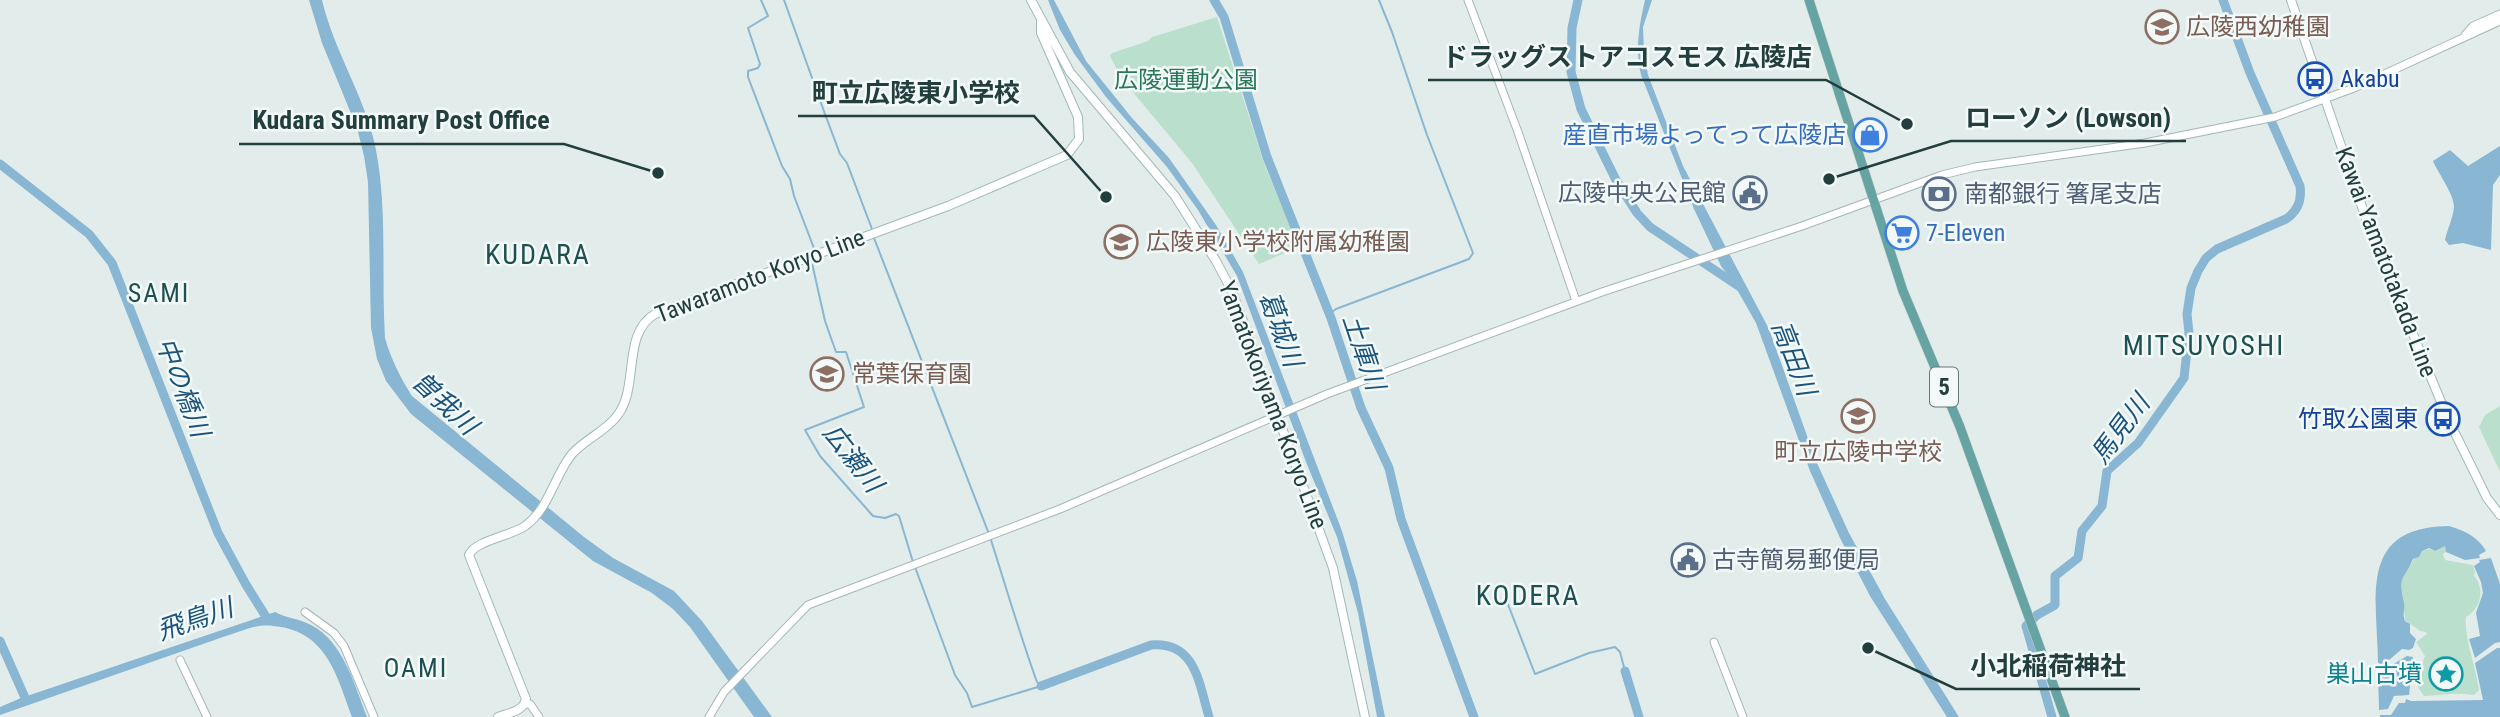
<svg xmlns="http://www.w3.org/2000/svg" width="2500" height="717" font-family="'Roboto Condensed','Noto Sans JP',sans-serif">
<style>
.green{fill:#bbdfcd}
.water{fill:#89b6d3}
.lines{fill:none;stroke-linecap:round;stroke-linejoin:round}
.stream{stroke:#89b6d3;stroke-width:2}
.river{stroke:#89b6d3;stroke-width:9}
.tertiary-casing{stroke:#a5b5b4;stroke-width:9}
.secondary-casing{stroke:#a0b9b6;stroke-width:10}
.primary-casing{stroke:#c1c9c9;stroke-width:10}
.tertiary{stroke:#fff;stroke-width:7}
.secondary{stroke:#fff;stroke-width:8}
.primary{stroke:#66a4a3;stroke-width:9}
.labels{text-anchor:middle;stroke-width:5;stroke-linejoin:round;paint-order:stroke}
.shield{fill:#f3f9f8;stroke:#617776;stroke-width:2}
.shield-label{font-size:23px;font-weight:bold;fill:#223f3e}
.education-label{font-size:24px;fill:#785e54;stroke:#f3f9f8;text-anchor:start}
.transit-label{font-size:24px;fill:#164399;stroke:#f3f9f8;text-anchor:start}
.park-label{font-size:24px;fill:#2b775a;stroke:#f3f9f8}
.shop-label{font-size:24px;fill:#366cbe;stroke:#f3f9f8;text-anchor:end}
.service-label{font-size:24px;fill:#4e5e75;stroke:#f3f9f8;text-anchor:start}
.street-label{font-size:24px;fill:#223f3e;stroke:#f3f9f8}
.culture-label{font-size:24px;fill:#0d838f;stroke:#f3f9f8;text-anchor:end}
.neighbourhood-label{font-size:26px;letter-spacing:2px;fill:#1d5151;stroke:#f3f9f8}
.water-label{font-size:26px;font-style:italic;fill:#1a547d;stroke:#f3f9f8}
.quarter-label{font-size:28px;letter-spacing:2px;fill:#1d5151;stroke:#f3f9f8}
.leader{fill:none;stroke:#223f3e;stroke-width:2.5}
.callout-dot{fill:#223f3e;stroke:#f3f9f8;stroke-width:2.5}
.callout-label{font-size:26px;text-anchor:middle;font-weight:bold;fill:#223f3e;stroke:#f3f9f8;stroke-width:5;stroke-linejoin:round;paint-order:stroke}
</style>
<rect width="100%" height="100%" fill="#e2edeb"/>
<!-- green -->
<path class="green" d="M1217,17L1265,166L1299,247L1259,264L1192,163L1122,79L1110,56L1112,53L1148,41L1152,37Z
M2500,406V472L2479,427L2485,415Z
M2445,546L2446,552L2443,554L2445,560L2473,565L2475,572L2474,576C2486,589 2480,609 2466,617C2464,638 2476,667 2479,690L2474,695C2456,692 2442,695 2424,696L2418,687C2423,678 2420,666 2425,656L2416,642L2427,634L2426,632L2420,631L2405,620L2401,581L2414,559L2419,557L2422,551L2429,549L2435,551Z"/>
<!-- water -->
<path class="water" d="M309,0H322C334,51 364,95 375,145C388,207 381,275 385,338C391,359 400,377 412,396L584,537L613,558L674,591L702,621L772,717H754L690,627L673,609L652,593L593,561L411,414L386,381L377,359L371,328L368,182L364,156L357,128L322,43Z
M1048,0H1054L1086,61L1132,118L1169,158L1216,225L1243,272L1342,531L1357,581L1385,717H1377L1358,613L1337,537L1306,462L1237,276L1198,210L1167,167L1106,97L1075,55L1060,30Z
M1645,0H1652L1643,27L1644,52L1648,75L1683,166L1769,329L1816,461L1849,533L1885,599L1959,717H1947L1870,596L1840,538L1810,471L1756,323L1731,279L1721,266L1694,209L1641,75C1635,49 1639,26 1645,0Z
M2500,146V175L2493,185L2491,250L2463,243L2449,245L2445,240C2447,230 2453,218 2454,207C2454,194 2438,173 2433,161L2450,150L2468,166Z
M2449,526C2464,530 2478,537 2486,551L2479,555L2480,558L2465,560L2446,552L2445,546L2435,551L2429,548L2422,551L2419,557L2413,559C2403,582 2398,575 2404,603C2405,610 2402,614 2405,621L2410,624V633L2416,639L2413,648L2409,650L2402,649L2381,667L2378,662C2377,596 2358,527 2449,526Z
M2491,558L2500,584V642L2495,643L2475,658L2469,639L2480,636L2476,613L2483,593L2481,582L2474,566L2480,562L2479,560Z
M275,612C286,618 300,619 311,625C343,641 355,686 367,717H352C338,679 328,635 281,627C274,626 267,625 259,626C247,628 234,634 223,637L0,715V707L21,698Z
M2497,648H2500V717H2380V715H2391L2399,703H2405L2406,699L2411,701L2483,700L2475,663Z
M2407,656L2413,657L2409,695L2394,696L2388,709L2379,710L2378,673Z"/>
<g class="lines">
<!-- stream -->
<path class="stream" d="M761,0L768,16L748,28L760,64L758,68L748,71V77L782,166L790,179L794,196L815,251
M784,0L825,114L840,154L847,163L872,229
M874,238L989,534
M812,263L825,321L836,352H846L864,407L805,430L820,456L873,516L885,518L896,514L899,516L913,562
M1331,318L1332,312L1336,309L1469,259L1473,253L1427,135L1392,32L1379,0
M915,567L955,675L967,693L972,707L1041,686L1037,682C1020,635 1006,587 991,540
M1504,594L1535,674L1589,653L1615,647L1620,652L1625,671"/>
<!-- river -->
<path class="river" d="M1214,0L1224,17L1267,157L1331,318L1361,408L1389,468L1401,519L1474,717
M1578,0L1572,28L1571,72L1581,109L1616,180L1637,213L1650,227L1740,287
M0,164L89,234L112,263L218,533L245,583L268,620
M0,641L26,700
M1625,671L1639,717
M1041,686L1151,645C1196,641 1199,684 1209,717
M2052,717L2026,626L2037,615L2055,605V576L2078,558L2082,531L2102,506L2107,471L2138,443L2184,378L2189,333L2187,314L2191,288L2198,271L2206,258L2217,249L2286,219C2298,211 2302,200 2300,186L2250,73L2223,0"/>
<defs>
<path id="tertiary" d="M1468,0L1518,132L1576,301
M2465,35L2473,26L2500,14
M305,612L334,633L344,646L374,717
M1714,642L1743,717
M180,660L207,717
M525,704H530L539,717
M709,717L724,692L808,605L1060,509L1327,394L1602,292L1802,226L1942,175L1975,167L2145,143L2275,117L2354,88L2500,21"/>
<path id="secondary" d="M1031,0L1070,72L1175,196L1216,261L1232,291L1333,568L1365,717
M2291,0L2371,233L2449,421L2487,498L2500,515
M498,717C509,713 524,711 526,699L469,555C474,541 511,536 525,526C549,509 554,476 572,454C585,439 605,432 617,416C640,387 621,334 655,314L948,206L1067,155L1079,139L1078,117L1041,33V21"/>
<path id="primary" d="M1809,0L1903,291L1960,427L2065,717"/>
</defs>
<!-- tertiary casing -->
<use href="#tertiary" class="tertiary-casing"/>
<!-- secondary casing -->
<use href="#secondary" class="secondary-casing"/>
<!-- primary casing -->
<use href="#primary" class="primary-casing"/>
<!-- tertiary -->
<use href="#tertiary" class="tertiary"/>
<!-- secondary -->
<use href="#secondary" class="secondary"/>
<!-- primary -->
<use href="#primary" class="primary"/>
</g>
<!-- icons -->
<defs>
<symbol id="school-ring" viewBox="-11 -11 22 22"><circle r="9.5" fill="#f3f9f8" stroke="#8d6e63" stroke-width="1.5"/><path d="M0-5L7-2L0 1L-7-2ZM-4 1L0 2.5L4 1V4Q0 6-4 4Z" fill="#8d6e63"/></symbol>
<symbol id="bus-ring" viewBox="-11 -11 22 22"><circle r="9.5" fill="#f3f9f8" stroke="#1a4fb4" stroke-width="1.5"/><path d="M-5-6H5V4H4V6H2V4H-2V6H-4V4H-5ZM-3.5-4V0h7V-4ZM-3.5 1.2v1.5H-2V1.2ZM2 1.2v1.5H3.5V1.2Z" fill="#1a4fb4"/></symbol>
<symbol id="shop-ring" viewBox="-11 -11 22 22"><circle r="9.5" fill="#f3f9f8" stroke="#3f7fe0" stroke-width="1.5"/><path d="M-5-2.5h2.3a2.7 3.5 0 0 1 5.4 0H5L5.5 6h-11ZM-1.5-2.5h3a1.5 2.3 0 0 0-3 0Z" fill="#3f7fe0"/></symbol>
<symbol id="civic-ring" viewBox="-11 -11 22 22"><circle r="9.5" fill="#f3f9f8" stroke="#5c6f8a" stroke-width="1.5"/><path d="M-.6-6.5H3V-4.5H.6V-3L4-1V1h2V6H-6V1h2V-1L-.6-3ZM-1.2 2.5V6h2.4V2.5Z" fill="#5c6f8a"/></symbol>
<symbol id="bank-ring" viewBox="-11 -11 22 22"><circle r="9.5" fill="#f3f9f8" stroke="#5c6f8a" stroke-width="1.5"/><path d="M-6-4H6V4H-6ZM0-2.3a2.3 2.3 0 1 0 0 4.6a2.3 2.3 0 1 0 0-4.6Z" fill="#5c6f8a"/></symbol>
<symbol id="supermarket-ring" viewBox="-11 -11 22 22"><circle r="9.5" fill="#f3f9f8" stroke="#3f7fe0" stroke-width="1.5"/><path d="M-6-5.5h2.5l.6 2H6L4.5 2H-2.5L-4.4-4H-6ZM-1.5 3.2a1.3 1.3 0 1 0 .1 0ZM3 3.2a1.3 1.3 0 1 0 .1 0Z" fill="#3f7fe0"/></symbol>
<symbol id="sight-ring" viewBox="-11 -11 22 22"><circle r="9.5" fill="#f3f9f8" stroke="#0f9aa8" stroke-width="1.5"/><path d="M0-6L1.8-2.2L6-1.7L2.9 1.2L3.7 5.4L0 3.3L-3.7 5.4L-2.9 1.2L-6-1.7L-1.8-2.2Z" fill="#0f9aa8"/></symbol>
</defs>
<g fill-rule="evenodd">
<use href="#school-ring" x="2143" y="8" width="38" height="38"/>
<use href="#bus-ring" x="2296" y="60" width="38" height="38"/>
<use href="#shop-ring" x="1851" y="116" width="38" height="38"/>
<use href="#civic-ring" x="1731" y="174" width="38" height="38"/>
<use href="#bank-ring" x="1920" y="175" width="38" height="38"/>
<use href="#supermarket-ring" x="1883" y="214" width="38" height="38"/>
<use href="#school-ring" x="1102" y="223" width="38" height="38"/>
<use href="#school-ring" x="808" y="355" width="38" height="38"/>
<use href="#school-ring" x="1839" y="397" width="38" height="38"/>
<use href="#bus-ring" x="2424" y="400" width="38" height="38"/>
<use href="#civic-ring" x="1669" y="541" width="38" height="38"/>
<use href="#sight-ring" x="2427" y="655" width="38" height="38"/>
</g>
<g class="labels">
<!-- shield labels -->
<rect class="shield" x="1930" y="367.5" width="28" height="39" rx="5"/>
<g class="shield-label">
<text x="1944" y="395">5</text>
</g>
<!-- education labels -->
<g class="education-label">
<text x="2186" y="35">広陵西幼稚園</text>
<text x="1146" y="250">広陵東小学校附属幼稚園</text>
<text x="852" y="382">常葉保育園</text>
<text x="1858" y="460" text-anchor="middle">町立広陵中学校</text>
</g>
<!-- transit labels -->
<g class="transit-label">
<text x="2340" y="87">Akabu</text>
<text x="2418" y="427" text-anchor="end">竹取公園東</text>
</g>
<!-- park labels -->
<g class="park-label">
<text x="1186" y="88">広陵運動公園</text>
</g>
<!-- shop labels -->
<g class="shop-label">
<text x="1846" y="143">産直市場よってって広陵店</text>
<text x="1926" y="241" text-anchor="start">7-Eleven</text>
</g>
<!-- service labels -->
<g class="service-label">
<text x="1726" y="201" text-anchor="end">広陵中央公民館</text>
<text x="1964" y="202">南都銀行 箸尾支店</text>
<text x="1712" y="568">古寺簡易郵便局</text>
</g>
<!-- street labels -->
<g class="street-label">
<text transform="translate(2386 262) rotate(69)" y="8">Kawai Yamatotakada Line</text>
<text transform="translate(760 276) rotate(-21)" y="8">Tawaramoto Koryo Line</text>
<text transform="translate(1273 405) rotate(69)" y="8">Yamatokoriyama Koryo Line</text>
</g>
<!-- culture labels -->
<g class="culture-label">
<text x="2422" y="682">巣山古墳</text>
</g>
<!-- neighbourhood labels -->
<g class="neighbourhood-label">
<text x="159" y="302">SAMI</text>
<text x="416" y="677">OAMI</text>
</g>
<!-- water labels -->
<g class="water-label">
<text transform="translate(1281 329) rotate(70)" y="9">葛城川</text>
<text transform="translate(1364 352) rotate(71)" y="9">土庫川</text>
<text transform="translate(1794 358) rotate(69)" y="9">高田川</text>
<text transform="translate(183 387) rotate(69)" y="9">中の橋川</text>
<text transform="translate(445 403) rotate(43)" y="9">曽我川</text>
<text transform="translate(2120 429) rotate(-53)" y="9">馬見川</text>
<text transform="translate(853 458) rotate(52)" y="9">広瀬川</text>
<text transform="translate(195 619) rotate(-19)" y="9">飛鳥川</text>
</g>
<!-- quarter labels -->
<g class="quarter-label">
<text x="538" y="264">KUDARA</text>
<text x="2204" y="355">MITSUYOSHI</text>
<text x="1528" y="605">KODERA</text>
</g>
</g>
<!-- callouts -->
<path class="leader" d="M1907 124L1826 80H1428M1106 197L1034 116H798M1829 179L1951 141H2186M658 173L564 144H239M1868 648L1956 689H2140"/>
<g class="callout-dot">
<circle cx="1907" cy="124" r="7"/>
<circle cx="1106" cy="197" r="7"/>
<circle cx="1829" cy="179" r="7"/>
<circle cx="658" cy="173" r="7"/>
<circle cx="1868" cy="648" r="7"/>
</g>
<g class="callout-label">
<text x="1627" y="66">ドラッグストアコスモス 広陵店</text>
<text x="916" y="102">町立広陵東小学校</text>
<text x="2068" y="127">ローソン (Lowson)</text>
<text x="401" y="129">Kudara Summary Post Office</text>
<text x="2048" y="675">小北稲荷神社</text>
</g>
</svg>
